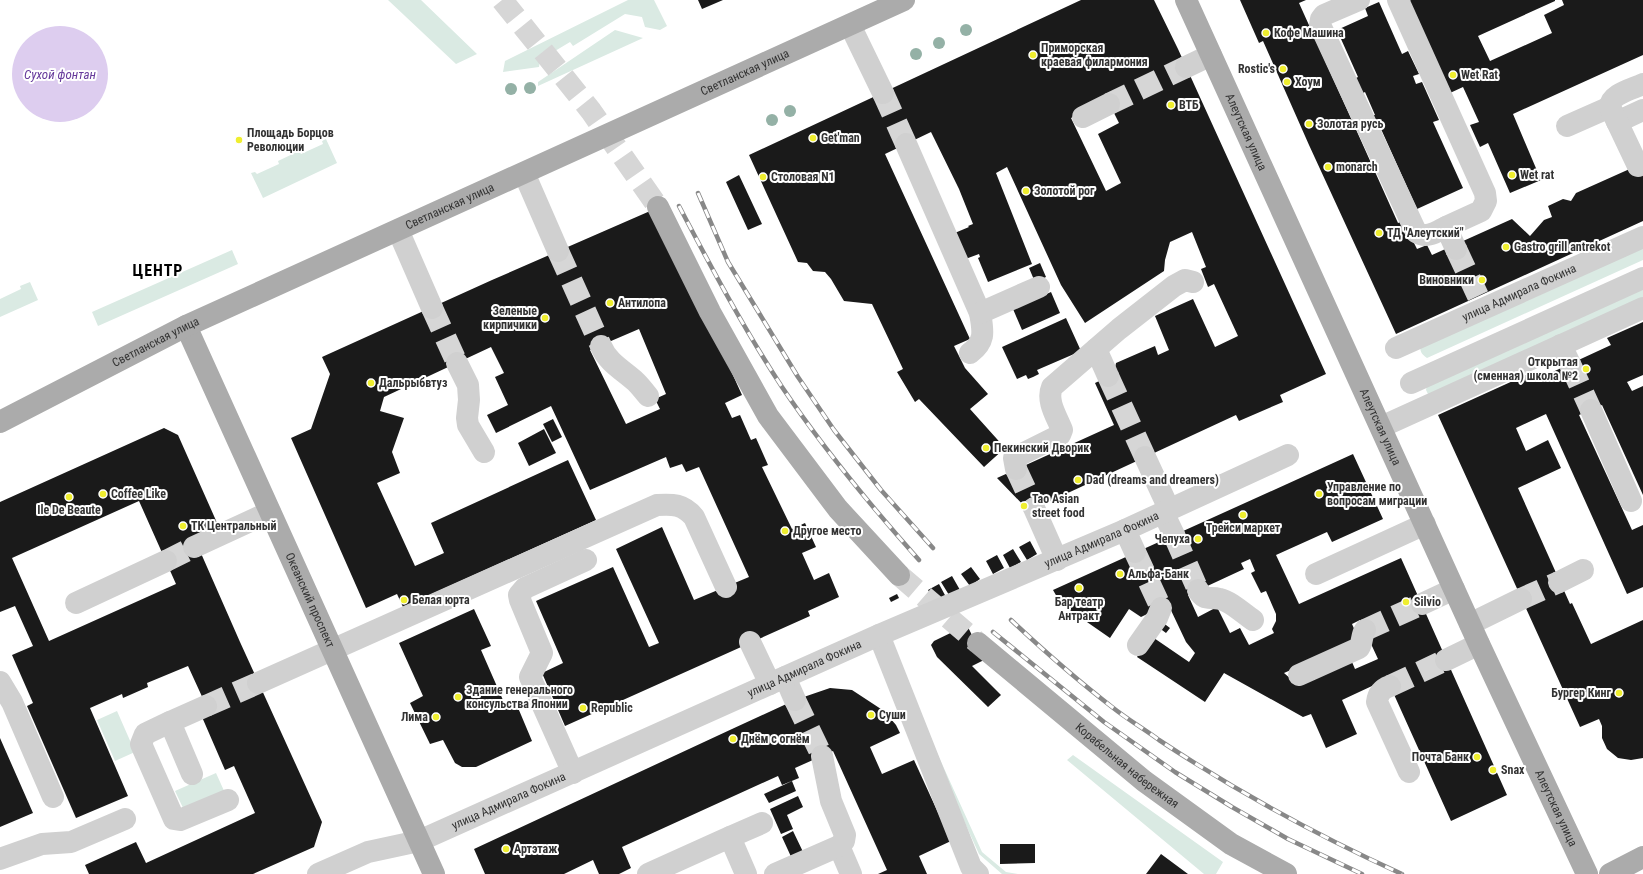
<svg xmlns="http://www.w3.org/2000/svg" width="1643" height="874" font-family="'Roboto Condensed',sans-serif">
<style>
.green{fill:#daeae3}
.water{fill:#ddcdef}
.building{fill:#1a1a1a;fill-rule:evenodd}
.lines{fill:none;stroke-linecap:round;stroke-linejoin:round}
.minor-tunnel{stroke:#d6d6d6;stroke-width:22;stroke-dasharray:22 11;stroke-linecap:butt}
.major-tunnel{stroke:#d6d6d6;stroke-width:22;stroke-dasharray:22 11;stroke-linecap:butt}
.minor{stroke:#d0d0d0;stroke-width:22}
.major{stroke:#ababab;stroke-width:22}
.rail-casing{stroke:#888;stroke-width:4.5}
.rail{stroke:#fff;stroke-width:3;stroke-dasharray:9;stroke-linecap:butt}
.tree{fill:#94b1a6}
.poi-dot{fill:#efee2f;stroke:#fff;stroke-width:1.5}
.labels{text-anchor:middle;stroke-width:4;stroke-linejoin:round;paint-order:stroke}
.poi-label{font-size:12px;font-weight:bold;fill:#333;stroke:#fff;text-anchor:start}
.street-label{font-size:12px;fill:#333;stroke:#fff}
.water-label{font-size:13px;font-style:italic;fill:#663a9b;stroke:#fff}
.district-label{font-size:16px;font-weight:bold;letter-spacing:1px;fill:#000;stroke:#fff}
</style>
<rect width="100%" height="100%" fill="#fff"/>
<!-- green -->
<path class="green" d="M388,0H421L477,54L456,64Z
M628,0H654L667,26L660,30L645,27L642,17L625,14L573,46L570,42L540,60L539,67L503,72L505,61Z
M615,30L643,38L538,86V82Z
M326,139L337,163L263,198L251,173L255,172L257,174L279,164L278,161L299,151L301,154L323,144L322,141Z
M1643,244V260L1427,358C1421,354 1420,351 1420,344Z
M232,250L238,264L98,326L92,312Z
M30,282L38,300L0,317V299L21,289L20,286Z
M1643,287V304L1429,396L1426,390L1427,385Z
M908,689L982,852L1006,872L1018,874H1002L979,854L905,691Z
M117,711L135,752L115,761L97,720Z
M1073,755L1223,862L1216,874H1204L1067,760Z
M216,773L225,793L184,810L175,791Z"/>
<!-- water -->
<path class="water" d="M12 74a48 48 0 1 1 96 0a48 48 0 1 1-96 0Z"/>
<!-- building -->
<path class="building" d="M698,0H723L702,9Z
M1081,0H1154L1178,49L1326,374L1280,395L1283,402L1239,421L1236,415L1029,511L997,478L1114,425L1095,383L1114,374L1116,363L1155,346L1158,355L1169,350L1155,316L1193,299L1215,347L1238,336L1214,284L1208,287L1201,269L1206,267L1192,232L1170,242L1165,260L1164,271L1085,323L1061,285L1007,167L996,173L1032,264L988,282L978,258L980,257L979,254L960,261L950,235L969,227L968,226L973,224L959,189L931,132L885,154L970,339L954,346L965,368L988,394L970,409L1005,448L984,467L919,399L915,402L897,372L903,369L872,304L844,301L831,279L825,272L813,271L807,263L798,262L749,155ZM1108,101L1119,123L1098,134L1121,183L1106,191L1071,118Z
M1240,0H1306L1299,3L1354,125L1398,223L1403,221L1417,249L1427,245L1432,255L1512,219L1530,236L1544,220L1552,217L1548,206L1563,199L1571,201L1576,193L1643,163V221L1396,334L1309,145L1263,41L1259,43Z
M1411,0H1555V1L1478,36L1490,61L1552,33L1544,15L1564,5L1562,0H1643V55L1513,114L1541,180L1510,193L1488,143L1480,147L1470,125L1479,122L1463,87L1450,93L1409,1Z
M1379,2L1402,54L1408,51L1419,74L1413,76L1416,84L1422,82L1439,120L1433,122L1463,188L1417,209L1381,129L1377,131L1371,116L1375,115L1365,92L1361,94L1354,79L1358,77L1337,30L1368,16L1365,8Z
M739,175L762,224L748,230L726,182Z
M657,208L742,395L725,403L732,418L740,415L751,440L756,438L768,465L762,467L792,529L805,523L816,547L802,553L814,580L829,573L839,597L808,611L810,616L565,726L542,673L563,663L536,601L613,567L649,647L659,643L616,549L662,527L694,600L749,577L699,467L686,472L682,464L670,468L666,457L590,490L551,406L496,433L487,415L508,405L495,377L504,373L491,347L384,397L380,411L404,418L392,452L400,473L377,483L415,566L444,553L431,523L568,460L596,520L403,607L397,594L366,608L291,438L311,429L330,374L322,357L492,280ZM639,329L666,394L655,399L660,409L626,424L590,350Z
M1040,263L1046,277L1035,282L1029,268Z
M1051,292L1060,313L1022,330L1013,309Z
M1066,318L1081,351L1037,370L1039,374L1033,377L1028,379L1026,375L1017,379L1002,347Z
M1643,322V375L1627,382L1632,391L1643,386V495L1602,405L1579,415L1632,530L1643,525V587L1627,594L1546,414L1516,428L1526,451L1548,440L1561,468L1518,488L1570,604L1572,603L1591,644L1643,620V758L1631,760L1618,758L1607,749L1602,738V726L1599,719L1580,727L1438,415L1528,374L1531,382L1611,345L1607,338Z
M553,419L562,437L552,442L543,424Z
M164,428L178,435L218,525L200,551L240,642L322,822L314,847L253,874H89L85,865L136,842L146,863L255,813L234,766L225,770L202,717L210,714L188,666L147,683L148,687L123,698L122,694L90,708L128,796L76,818L27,706L33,703L12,655L33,646L15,606L0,612V502ZM139,501L176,584L49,641L12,558Z
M544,429L556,453L529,466L518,443Z
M1353,454L1383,519L1332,542L1327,532L1276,555L1299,604L1401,558L1507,795L1451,821L1387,679L1342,700L1357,734L1326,748L1311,714L1303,717L1224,673L1205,702L1137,657L1151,636L1189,662L1195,653L1186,642L1168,604L1141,617L1129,609L1110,638L1061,604L1053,590ZM1250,559L1255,571L1251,573L1261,593L1266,591L1276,614V621L1272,629L1274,633L1249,645L1240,628L1230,633L1217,607L1198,617L1188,595L1244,569L1241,563ZM1360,620L1378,659L1355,669L1352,662L1299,686L1284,673L1359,640L1352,624Z
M1030,541L1037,554L1027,560L1019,547Z
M1013,549L1021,562L1010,568L1003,555Z
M997,555L1004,568L993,574L986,561Z
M971,567L980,579L970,586L961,574Z
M952,576L960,590L949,595L941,582Z
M939,584L946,597L936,603L928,590Z
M897,594L899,598L891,602L889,598Z
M474,609L491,646L481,650L506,707L516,703L532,741L476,767H462L455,763L443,740L430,744L410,703L423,696L399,643Z
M1162,622L1170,628L1166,633L1158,627Z
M967,625L984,660L972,666L1001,695L988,707L937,657L931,645L934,641Z
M830,688L852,690L884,711L896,725L900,733L870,747L882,774L914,760L951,841L919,856L927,874H878L887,870L833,751L795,768L799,778L782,785L778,776L622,847L631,868L619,874H599L593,860L564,874H485L474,849L732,729L795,700Z
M0,738L33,813L0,827Z
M792,781L796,791L769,803L764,794Z
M798,796L803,807L787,815L793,829L781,834L770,809Z
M793,831L805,856L793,861L782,837Z
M1000,844H1035V863L1000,864Z
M1161,854L1188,874H1146Z"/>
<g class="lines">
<!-- minor-tunnel -->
<path class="minor-tunnel" d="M883,93L906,144
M1109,104L1186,67
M1456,249L1478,296
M558,251L601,346
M432,308L457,363
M1570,364L1591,410
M1108,376L1145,457
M1016,469L1034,508
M1174,535L1198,590
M1135,552L1161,608
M166,561L194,547
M1521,599L1559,582
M1365,630L1422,604
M1390,686L1446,660
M795,700L822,756
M206,706L258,683"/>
<!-- major-tunnel -->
<path class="major-tunnel" d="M502,0L591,111L658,207
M899,575L978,643"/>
<!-- minor -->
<g class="minor">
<path d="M1359,0L1324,15L1321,19L1320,25L1416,232C1427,239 1436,232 1446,227"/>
<path d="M1398,0L1485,193L1486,201L1481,211L1446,227L1456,249"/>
<path d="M850,25L883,93"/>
<path d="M1186,67L1211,55"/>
<path d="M1083,117L1109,104"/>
<path d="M1617,122L1643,110"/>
<path d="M1567,126L1610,107"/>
<path d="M906,144L980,313C983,331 986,341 970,353"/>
<path d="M1638,166L1610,107C1610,94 1633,89 1643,84"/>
<path d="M524,173L558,251"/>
<path d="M398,230L432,308"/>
<path d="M980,313L1039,287"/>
<path d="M1561,345L1570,364"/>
<path d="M601,346C608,363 623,370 636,382C640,386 644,391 648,396"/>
<path id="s1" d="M1396,348L1643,237"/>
<path d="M1096,349L1108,376"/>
<path d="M457,363L468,385L469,400L467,418L468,425L484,452"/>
<path d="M1411,383L1643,278"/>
<path d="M1591,410L1631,501"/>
<path d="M1381,427L1643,308"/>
<path d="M1145,457L1169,509"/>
<path d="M1016,469L1014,458L1060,435L1062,430C1057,417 1046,401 1052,387L1119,329L1174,286L1185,280L1193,282"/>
<path d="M1034,508L1057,560"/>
<path d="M1163,512L1174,535"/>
<path d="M1125,530L1135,552"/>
<path d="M194,547L270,512"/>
<path d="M1316,574L1425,524"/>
<path d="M1559,582L1583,570"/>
<path d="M1198,590C1205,602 1209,596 1220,599C1230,601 1244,614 1253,620"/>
<path d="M76,603L166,561"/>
<path d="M1422,604L1454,589"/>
<path d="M1470,624L1521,599"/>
<path d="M879,635L971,867L978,874"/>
<path d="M750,642L770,684"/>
<path d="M1138,645L1157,618L1161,608"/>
<path d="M1446,660L1479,644"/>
<path d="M1299,675L1359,648C1363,642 1361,636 1365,630"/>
<path d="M785,677L795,700"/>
<path d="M0,682L12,702L53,797"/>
<path d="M258,683L657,505C673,504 683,504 694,517L726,587"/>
<path d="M1390,686C1382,689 1378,693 1377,702L1409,772"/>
<path d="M170,722L145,734L141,744L174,819L180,820L228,800"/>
<path d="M573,773L530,677L542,653L520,600L519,595L525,588L586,560"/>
<path d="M192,774L170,722L206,706"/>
<path d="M730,837L762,823"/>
<path d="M839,846L851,874"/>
<path d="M0,859L42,844L71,842L125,819"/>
<path id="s2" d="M318,874L368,852L419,841L879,635L1125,530L1288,455"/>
<path d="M648,874L730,837L746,874"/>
<path d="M775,874L839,846L844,841L845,835L831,801L822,756"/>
</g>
<!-- major -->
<g class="major">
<path id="s3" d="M1186,0L1479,644L1587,874"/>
<path d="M658,207L710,312L768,416L838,509L899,575"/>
<path id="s4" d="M186,326L434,874"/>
<path id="s5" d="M0,422L186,326L904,0"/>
<path id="s6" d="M978,643L1144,781L1231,844L1286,874"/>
<path d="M1610,874L1643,857"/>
</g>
<defs>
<path id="rail" d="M698,193L728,262L798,377L834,430L881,490L933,548
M679,206C711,267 744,329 782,387C823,448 870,505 919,560
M1011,620C1044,651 1077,680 1112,707C1127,719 1144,729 1159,740C1236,791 1318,836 1402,874
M993,632L1104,722L1175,772L1232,807L1288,839L1362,874"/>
</defs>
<!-- rail casing -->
<use href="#rail" class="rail-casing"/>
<!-- rail -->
<use href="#rail" class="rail"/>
</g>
<!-- trees -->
<g class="tree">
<circle cx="966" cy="30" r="6"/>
<circle cx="939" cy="43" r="6"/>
<circle cx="916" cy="54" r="6"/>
<circle cx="530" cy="88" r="6"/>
<circle cx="511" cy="89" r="6"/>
<circle cx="790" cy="111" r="6"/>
<circle cx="772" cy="120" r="6"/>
</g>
<!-- markers -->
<g class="poi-dot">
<circle cx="1266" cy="33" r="4"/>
<circle cx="1033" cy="55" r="4"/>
<circle cx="1283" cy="69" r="4"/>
<circle cx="1453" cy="75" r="4"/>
<circle cx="1287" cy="82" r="4"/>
<circle cx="1171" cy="105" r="4"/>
<circle cx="1309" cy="124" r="4"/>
<circle cx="813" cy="138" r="4"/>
<circle cx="239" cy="140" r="4"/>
<circle cx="1328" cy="167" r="4"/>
<circle cx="1512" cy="175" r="4"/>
<circle cx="763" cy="177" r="4"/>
<circle cx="1026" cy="191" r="4"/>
<circle cx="1379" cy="233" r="4"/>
<circle cx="1506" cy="247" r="4"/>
<circle cx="1482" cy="280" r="4"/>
<circle cx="610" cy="303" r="4"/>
<circle cx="545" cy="318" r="4"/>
<circle cx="1586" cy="369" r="4"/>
<circle cx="371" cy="383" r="4"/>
<circle cx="986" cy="448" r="4"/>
<circle cx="1078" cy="480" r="4"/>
<circle cx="103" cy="494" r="4"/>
<circle cx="1319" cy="494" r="4"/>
<circle cx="69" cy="497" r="4"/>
<circle cx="1024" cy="506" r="4"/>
<circle cx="1243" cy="515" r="4"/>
<circle cx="183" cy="526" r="4"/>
<circle cx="785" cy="531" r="4"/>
<circle cx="1198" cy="539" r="4"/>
<circle cx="1120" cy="574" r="4"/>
<circle cx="1079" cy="588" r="4"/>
<circle cx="404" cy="600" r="4"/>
<circle cx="1406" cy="602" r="4"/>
<circle cx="1619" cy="693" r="4"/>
<circle cx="458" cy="697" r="4"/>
<circle cx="583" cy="708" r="4"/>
<circle cx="871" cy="715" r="4"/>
<circle cx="436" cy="717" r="4"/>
<circle cx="733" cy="739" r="4"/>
<circle cx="1477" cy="757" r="4"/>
<circle cx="1493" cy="770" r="4"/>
<circle cx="506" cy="849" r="4"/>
</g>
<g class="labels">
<!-- poi labels -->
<g class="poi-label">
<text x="1274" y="37">Кофе Машина</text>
<text x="1041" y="52">Приморская<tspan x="1041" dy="14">краевая филармония</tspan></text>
<text x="1275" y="73" text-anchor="end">Rostic's</text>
<text x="1461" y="79">Wet Rat</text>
<text x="1295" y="86">Хоум</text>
<text x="1179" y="109">ВТБ</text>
<text x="1317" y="128">Золотая русь</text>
<text x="247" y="137">Площадь Борцов<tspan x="247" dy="14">Революции</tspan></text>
<text x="821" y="142">Get'man</text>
<text x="1336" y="171">monarch</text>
<text x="1520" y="179">Wet rat</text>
<text x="771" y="181">Столовая N1</text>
<text x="1034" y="195">Золотой рог</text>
<text x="1387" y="237">ТД "Алеутский"</text>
<text x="1514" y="251">Gastro grill antrekot</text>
<text x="1474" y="284" text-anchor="end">Виновники</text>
<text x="618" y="307">Антилопа</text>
<text x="537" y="315" text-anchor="end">Зеленые<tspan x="537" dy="14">кирпичики</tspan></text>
<text x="1578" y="366" text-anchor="end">Открытая<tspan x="1578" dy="14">(сменная) школа №2</tspan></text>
<text x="379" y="387">Дальрыбвтуз</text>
<text x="994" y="452">Пекинский Дворик</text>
<text x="1086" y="484">Dad (dreams and dreamers)</text>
<text x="1327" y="491">Управление по<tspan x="1327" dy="14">вопросам миграции</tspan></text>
<text x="111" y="498">Coffee Like</text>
<text x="1032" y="503">Tao Asian<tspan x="1032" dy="14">street food</tspan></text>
<text x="69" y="514" text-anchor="middle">Ile De Beaute</text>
<text x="191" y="530">ТК Центральный</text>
<text x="1243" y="532" text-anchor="middle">Трейси маркет</text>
<text x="793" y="535">Другое место</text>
<text x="1190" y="543" text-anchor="end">Чепуха</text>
<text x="1128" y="578">Альфа-Банк</text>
<text x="412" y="604">Белая юрта</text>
<text x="1079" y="606" text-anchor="middle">Бар театр<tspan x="1079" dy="14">Антракт</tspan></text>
<text x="1414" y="606">Silvio</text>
<text x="466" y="694">Здание генерального<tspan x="466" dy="14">консульства Японии</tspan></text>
<text x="1611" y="697" text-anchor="end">Бургер Кинг</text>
<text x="591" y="712">Republic</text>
<text x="879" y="719">Суши</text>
<text x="428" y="721" text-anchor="end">Лима</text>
<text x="741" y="743">Днём с огнём</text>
<text x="1469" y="761" text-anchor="end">Почта Банк</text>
<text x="1501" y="774">Snax</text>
<text x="514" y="853">Артэтаж</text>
</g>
<!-- street labels -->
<g class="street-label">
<text dy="4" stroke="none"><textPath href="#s5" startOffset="823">Светланская улица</textPath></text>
<text dy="4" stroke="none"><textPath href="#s3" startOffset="145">Алеутская улица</textPath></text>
<text dy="4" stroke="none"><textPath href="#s5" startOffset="499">Светланская улица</textPath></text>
<text dy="4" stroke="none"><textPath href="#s1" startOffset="135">улица Адмирала Фокина</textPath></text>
<text dy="4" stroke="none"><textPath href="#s5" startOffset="175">Светланская улица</textPath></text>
<text dy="4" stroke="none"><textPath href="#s3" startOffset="469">Алеутская улица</textPath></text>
<text dy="4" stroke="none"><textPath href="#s2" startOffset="853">улица Адмирала Фокина</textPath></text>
<text dy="4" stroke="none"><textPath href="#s4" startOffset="301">Океанский проспект</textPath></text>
<text dy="4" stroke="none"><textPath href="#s2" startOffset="529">улица Адмирала Фокина</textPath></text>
<text dy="4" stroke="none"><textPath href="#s6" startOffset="193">Корабельная набережная</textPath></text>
<text dy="4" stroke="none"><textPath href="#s2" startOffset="205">улица Адмирала Фокина</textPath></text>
<text dy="4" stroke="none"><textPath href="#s3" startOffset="889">Алеутская улица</textPath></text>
</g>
<!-- water labels -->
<g class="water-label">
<text x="60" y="79">Сухой фонтан</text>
</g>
<!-- district labels -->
<g class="district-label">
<text x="158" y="276">ЦЕНТР</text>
</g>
</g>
</svg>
